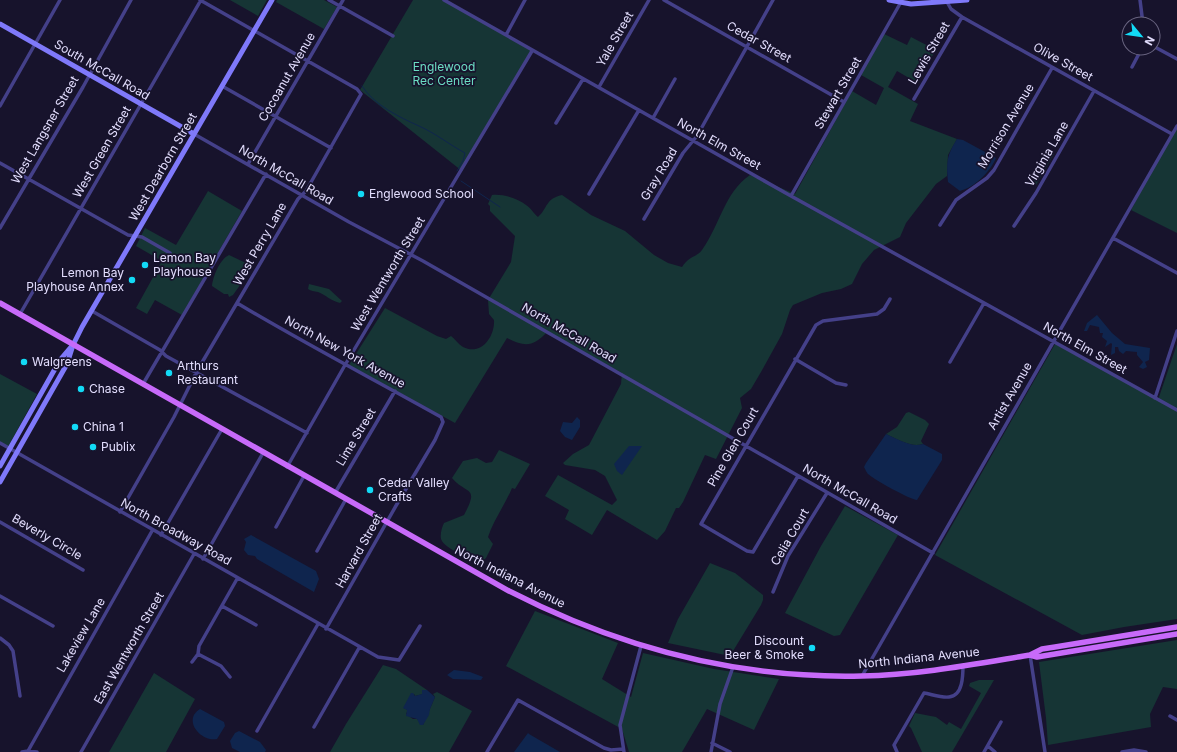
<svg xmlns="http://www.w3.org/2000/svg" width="1177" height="752" font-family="Inter,sans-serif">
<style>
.green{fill:#163535}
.water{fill:#0f254e}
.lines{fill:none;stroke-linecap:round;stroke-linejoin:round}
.stream{stroke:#0f254e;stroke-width:1}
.street{stroke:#444089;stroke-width:3.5}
.secondary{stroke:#7f79fa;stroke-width:5}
.primary{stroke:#c76af9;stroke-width:5.5}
.poi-dot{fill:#12daf6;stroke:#17132c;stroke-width:1.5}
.labels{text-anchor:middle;stroke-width:3.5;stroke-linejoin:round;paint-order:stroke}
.street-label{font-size:12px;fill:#e3defe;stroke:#17132c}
.park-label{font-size:12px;fill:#6bddc3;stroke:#17132c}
.poi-label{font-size:12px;fill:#e3defe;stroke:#17132c;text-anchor:start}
</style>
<rect width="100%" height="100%" fill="#17132c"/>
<!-- green -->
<path class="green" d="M230,0H267L258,16Z
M277,0H324L337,7L324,29L276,2Z
M413,0H445L532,51L462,171L360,90Z
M884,34L907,45L911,37L936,50L916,82L897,71L888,87L918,104L910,121L957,139L948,155L947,176L936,184L906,223L900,237L874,250L862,264L852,284L841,289L822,293L793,305L790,310L782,334L761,372L751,389L740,398L742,408L716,459L705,455L683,502L679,508H676L665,531L657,540L607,510L592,535L565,519L569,510L545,496L558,475L612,505L617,500L605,476L595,470L565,465L563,463L573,454L589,445L621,384L622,373L547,332C533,347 525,347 507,338L455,423L349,365L385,308L437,336L446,339L451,336C455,339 458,344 463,347C481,356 495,337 494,320L489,314L488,300L511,262L515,236L490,211V206L488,204L492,195C503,194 517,198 526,205C531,208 534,214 538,217C548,208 545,199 562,195L591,215L625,231L654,255L668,263L682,267C689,256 697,257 702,250C720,225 724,193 750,175L795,194L852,91L876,105L884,88L861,75Z
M1177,124V233L1131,210Z
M1048,147L1054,154L1036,185L1028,182Z
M208,191L242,211L182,315L155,300L147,314L136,308L162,261L136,246L145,228L176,245Z
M229,255L248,264L250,271L233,295L229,297L228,294H224L212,286C213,276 220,259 229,255Z
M309,284L329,289L342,301L340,303C331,301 326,295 318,292C314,291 311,291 308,289Z
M1055,344L1158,400L1177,344V619L1124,627L1082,635L935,555Z
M0,374L37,394L8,447L0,443Z
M909,412L925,420L929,424L921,441L923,444C911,448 897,439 886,434L897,427L906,413Z
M499,450L530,464L515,489L512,488C505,505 494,519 488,537L493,544L486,558L480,563C471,558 444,549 441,539C440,534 442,527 444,523L464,515C480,485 466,495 452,478L463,461L477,458L486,463L492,462Z
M845,506L898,535L840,635L834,636L785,613L821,546Z
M710,563L735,573L763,595V600L761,605L730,656L668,643L678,619Z
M535,611L618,643L602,679L631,697L643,653L714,669L779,679L754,730L707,709L682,752H629L622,729L506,666Z
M1177,640V689L1163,687L1150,714L1151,727L1048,745L1046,718L1039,662Z
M383,665L396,669L427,690H422L423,694L415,696V694L404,708L408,710L406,714L413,719H417L423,725L435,697L433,694L437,692L472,711L449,752H330L346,724Z
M154,673L195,699L166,752H109Z
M979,680H994L952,752H922L911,728L909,726L915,713L936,717L947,725L949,722L961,729L981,693L969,686L970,683Z"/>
<!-- water -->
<path class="water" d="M957,139L963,140L996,158C990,172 975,187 960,191L948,182C946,162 947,155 957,139Z
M1097,315L1112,333L1125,344L1150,348L1149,360L1145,362L1147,367L1143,369L1139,367L1143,362L1137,355V352L1126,351L1123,354L1119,351L1118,347H1115V353L1111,355L1112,344L1111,343L1105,347L1107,341L1102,337L1103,333H1100L1099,327L1090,325L1087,331H1084L1087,323Z
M577,417L580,420V427L572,440L565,437L560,431L563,422L572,423Z
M886,434C898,439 911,448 923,444L942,454V460L917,500C911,500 873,479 868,474C867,473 865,469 864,467L866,463Z
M629,446H642L622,475L617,471L614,464Z
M251,535L316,571L319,579L314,592L257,559L255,556L248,555L244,550L246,542L244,539Z
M454,670L470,672L483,677L481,680L453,679L447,675Z
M422,690H427L435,697L430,709L429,715L423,725H420L417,719L406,716L407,710L403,708L411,693H413L415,696L422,694Z
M200,709L224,722L225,726L217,739C201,742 182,720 200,709Z
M239,731L260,742L266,750L265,752H240L232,748L230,741L235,733Z
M528,733L529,734L560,752H514Z"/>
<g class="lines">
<!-- stream -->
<path class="stream" d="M362,86C374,105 399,117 419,126C435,133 450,145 465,153L463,161L457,171
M461,181L500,207"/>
<!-- street -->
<path class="street" d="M329,0L393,36
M444,0L791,196L1177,410
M664,0L844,102
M1140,0L1143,24
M947,2L951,9L962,17L1172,134
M506,35L525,0
M1153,46L1177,59
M1132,67L1142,48
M222,86L331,148
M599,87L649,0
M914,99L962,17
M0,106L60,0
M653,118L675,79
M556,123L583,79
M194,134L349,222L423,261L933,553
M0,163L128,235L142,237L170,253
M248,164L343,0
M589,194L639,110
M791,196L901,2
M644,219L683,153L697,136L773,0
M940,225L956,200L987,178L994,170L1052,68
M1014,226L1036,193L1094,91
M0,228L83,87L131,0
M1113,238L1177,273
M237,303C304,343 373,379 441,417L443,422L435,440L397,504L326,629
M92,311L160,350L166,356L307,433
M20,314L201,0
M795,359L836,383L846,385
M950,362L984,303
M143,384L266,174
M1155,398L1177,331
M0,443L378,657L399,660L420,626
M287,467L345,365L532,51
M798,476L753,552L747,551L701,524L816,325L823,321L877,314L884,309L890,299
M335,493L395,391
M120,512L174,417L197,371L298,199L306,191L361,94L357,89L200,0
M0,522L83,570
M276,527L304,476
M161,535L222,429
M317,551L346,499
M203,559L263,453
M773,592L788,556L827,493
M0,596L53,626
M222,606L256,625
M0,638L9,645L13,651L20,696
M198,654L221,666L230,677
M1030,655L1045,752
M192,662L198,654L199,646L237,579
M862,676L1177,126
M1170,716L1177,720
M314,727L359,648
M257,731L318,624
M712,743L730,752
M988,746L995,752
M28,751L152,531
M22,752L28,751L37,752
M81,752L194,554
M487,752L518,700L604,748L611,750L623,749
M624,752L620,725L641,646
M711,752L720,704L733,667
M897,752L894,745L924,693C931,694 941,698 949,697C963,696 963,675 963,665
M984,752L1001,722
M1122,752L1134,750L1146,752"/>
<!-- secondary -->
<path class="secondary" d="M889,0L911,4L967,0
M0,24L194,134
M0,466L60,360L71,347
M0,482L67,364L73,345L82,327L272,0"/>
<!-- primary -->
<path class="primary" d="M0,303L509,591C618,647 738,679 862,676C918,675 975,664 1030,655L1042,649L1055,647L1177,627
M1030,655L1037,657L1177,634"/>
</g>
<!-- markers -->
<g class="poi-dot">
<circle cx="361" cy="194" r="4"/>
<circle cx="145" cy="265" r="4"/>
<circle cx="132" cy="280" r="4"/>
<circle cx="24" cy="362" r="4"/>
<circle cx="169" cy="373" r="4"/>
<circle cx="81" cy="389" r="4"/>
<circle cx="75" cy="427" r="4"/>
<circle cx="93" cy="447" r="4"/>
<circle cx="370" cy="490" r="4"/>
<circle cx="812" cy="648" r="4"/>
</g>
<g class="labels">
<!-- street labels -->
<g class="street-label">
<text transform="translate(615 39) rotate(-60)" y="4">Yale Street</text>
<text transform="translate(759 42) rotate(29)" y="4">Cedar Street</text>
<text transform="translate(929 53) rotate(-60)" y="4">Lewis Street</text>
<text transform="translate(1063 62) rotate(29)" y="4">Olive Street</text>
<text transform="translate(102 70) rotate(30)" y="4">South McCall Road</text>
<text transform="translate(287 77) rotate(-60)" y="4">Cocoanut Avenue</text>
<text transform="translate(838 93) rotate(-60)" y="4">Stewart Street</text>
<text transform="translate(1006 126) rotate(-59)" y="4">Morrison Avenue</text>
<text transform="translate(45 130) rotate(-60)" y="4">West Langsner Street</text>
<text transform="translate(719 144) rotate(29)" y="4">North Elm Street</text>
<text transform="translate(102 152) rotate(-60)" y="4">West Green Street</text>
<text transform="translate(1047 154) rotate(-60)" y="4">Virginia Lane</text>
<text transform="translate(163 167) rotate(-60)" y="4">West Dearborn Street</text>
<text transform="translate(659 174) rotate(-59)" y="4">Gray Road</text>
<text transform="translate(286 175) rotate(30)" y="4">North McCall Road</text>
<text transform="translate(260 244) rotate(-60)" y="4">West Perry Lane</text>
<text transform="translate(388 274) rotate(-59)" y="4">West Wentworth Street</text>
<text transform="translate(569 333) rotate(30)" y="4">North McCall Road</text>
<text transform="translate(1085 348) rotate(29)" y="4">North Elm Street</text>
<text transform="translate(345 352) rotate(29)" y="4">North New York Avenue</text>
<text transform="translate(1010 396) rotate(-60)" y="4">Artist Avenue</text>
<text transform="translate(356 437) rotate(-59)" y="4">Lime Street</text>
<text transform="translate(733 447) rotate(-60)" y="4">Pine Glen Court</text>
<text transform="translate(850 494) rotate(30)" y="4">North McCall Road</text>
<text transform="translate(176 532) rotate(29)" y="4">North Broadway Road</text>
<text transform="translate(47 537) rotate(30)" y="4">Beverly Circle</text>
<text transform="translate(790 537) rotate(-60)" y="4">Celia Court</text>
<text transform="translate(359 551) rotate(-61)" y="4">Harvard Street</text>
<text transform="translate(510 577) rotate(27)" y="4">North Indiana Avenue</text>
<text transform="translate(81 635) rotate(-60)" y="4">Lakeview Lane</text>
<text transform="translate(129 648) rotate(-60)" y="4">East Wentworth Street</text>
<text transform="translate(919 658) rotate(-6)" y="4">North Indiana Avenue</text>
</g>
<!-- park labels -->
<g class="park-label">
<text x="444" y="71">Englewood<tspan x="444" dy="14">Rec Center</tspan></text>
</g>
<!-- poi labels -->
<g class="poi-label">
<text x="369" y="198">Englewood School</text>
<text x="153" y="262">Lemon Bay<tspan x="153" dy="14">Playhouse</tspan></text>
<text x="124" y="277" text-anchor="end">Lemon Bay<tspan x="124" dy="14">Playhouse Annex</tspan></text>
<text x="32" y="366">Walgreens</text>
<text x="177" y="370">Arthurs<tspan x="177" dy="14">Restaurant</tspan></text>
<text x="89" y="393">Chase</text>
<text x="83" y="431">China 1</text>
<text x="101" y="451">Publix</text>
<text x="378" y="487">Cedar Valley<tspan x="378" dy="14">Crafts</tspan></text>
<text x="804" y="645" text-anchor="end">Discount<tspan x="804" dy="14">Beer &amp; Smoke</tspan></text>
</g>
</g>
<!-- north arrow -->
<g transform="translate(1141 36) rotate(119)"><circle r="19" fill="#17132c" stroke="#696480"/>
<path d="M0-3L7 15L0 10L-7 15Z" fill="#12daf6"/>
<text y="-6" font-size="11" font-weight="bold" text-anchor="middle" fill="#e3defe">N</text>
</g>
</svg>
